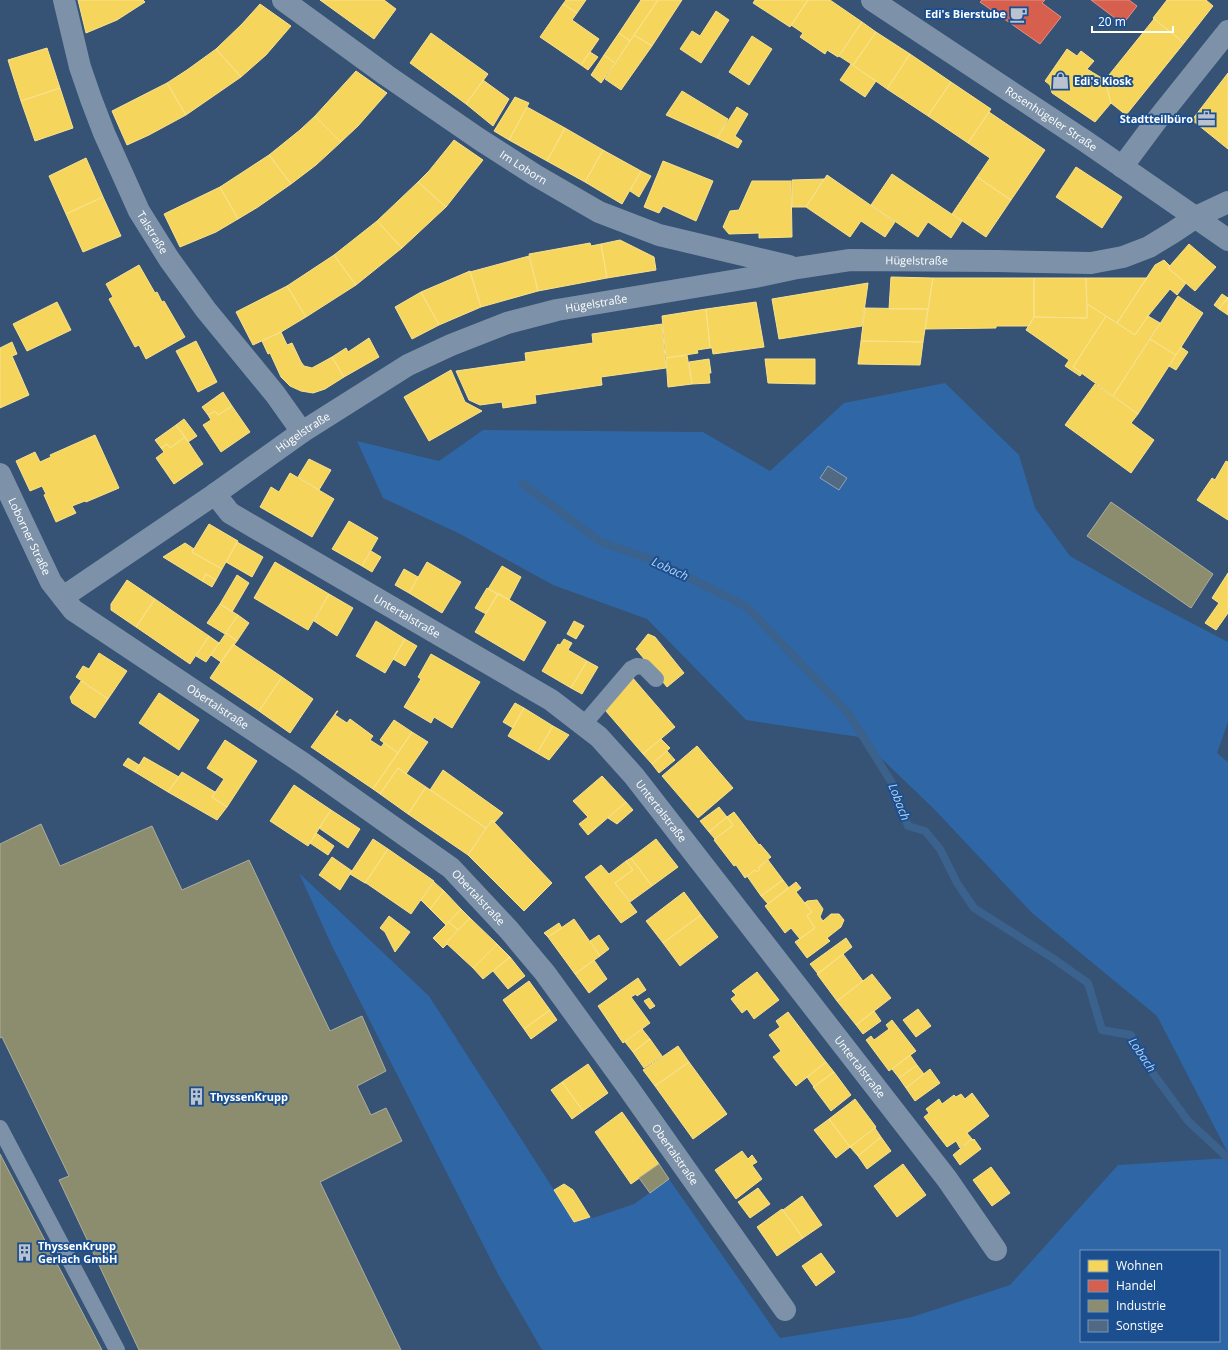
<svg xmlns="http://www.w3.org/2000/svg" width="1228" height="1350" font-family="'Open Sans',sans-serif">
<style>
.green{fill:#2f66a5;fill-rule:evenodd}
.homes{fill:#f6d55c;stroke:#f9e28d}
.shops{fill:#d6604d;stroke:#e29082}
.industry{fill:#8c8c6e;stroke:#aeae9a}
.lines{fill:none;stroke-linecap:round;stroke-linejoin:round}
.stream{stroke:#3b618d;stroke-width:8}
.building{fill:#526984;stroke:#92a2b6}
.lane{stroke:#7d92a8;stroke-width:16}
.street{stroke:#7d92a8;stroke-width:22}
.labels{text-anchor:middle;stroke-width:4;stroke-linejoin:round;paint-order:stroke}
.poi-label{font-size:11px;font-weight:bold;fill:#fff;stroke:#1b4f8f;text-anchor:start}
.street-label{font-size:11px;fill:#fff;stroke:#1b4f8f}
.water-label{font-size:12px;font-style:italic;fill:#b5d3f5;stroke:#1b4f8f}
</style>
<rect width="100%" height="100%" fill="#365274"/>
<!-- green -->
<path class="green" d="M945,383L1019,455L1035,508L1070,556L1140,596L1228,642V722L1217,753L1228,762V1153L1157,1016L1032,913L934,809L859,737L746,720L647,619L553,585L460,534L383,498L357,441L439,461L483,430L703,432L770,471L844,403Z
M299,873L429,996L574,1221L590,1217L593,1218L634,1204L669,1179L780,1338L912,1317L1010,1285L1118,1165L1228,1158V1350H542L498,1274L332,946ZM1081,1251H1219V1341H1081Z"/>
<!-- homes -->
<path class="homes" d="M78,0H143L145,2L117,20L86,33Z
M320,0H384L396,9L374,39Z
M566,0H586L577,13L563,4Z
M641,0H658L630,41L619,33Z
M658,0H682L652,46L634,35Z
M755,0H808L790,27L753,3Z
M808,0H830L862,22L838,57L827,50L825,54L800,37L803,33L791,25Z
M1167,0H1206L1213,6L1184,43L1153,18Z
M260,4L291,26L266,55L241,77L216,49L242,24Z
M563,4L577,13L572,20L599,39L581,65L540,37Z
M716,11L729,20L701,63L680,49L692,31L700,36Z
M1154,19L1184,43L1126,115L1111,103L1105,80Z
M862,22L876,32L853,65L839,56Z
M876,32L910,54L887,89L853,65Z
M431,33L488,74L466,104L410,63Z
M619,33L630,41L615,63L604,55Z
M634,35L652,46L621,90L605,79Z
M752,36L772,49L749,85L729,72Z
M47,48L60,88L21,101L8,60Z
M216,49L241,77L186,115L167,83L187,70Z
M1067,49L1077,56L1081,51L1094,61L1087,69L1105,80L1111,103L1095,122L1052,93L1050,85L1045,81Z
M590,52L598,57L588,70L581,65Z
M910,54L951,82L928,116L887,89Z
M604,55L615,63L601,83L591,75Z
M851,64L876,81L865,97L840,80Z
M356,71L387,93L358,126L341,142L315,116Z
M1228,73V149L1192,120Z
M483,80L509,99L493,126L466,104Z
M951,82L991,109L968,143L928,116Z
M167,83L186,115L149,135L127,145L112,111Z
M60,88L73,128L35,141L21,101Z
M682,91L728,119L717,138L666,115Z
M515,97L529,103L509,140L494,131Z
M527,107L565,128L547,161L509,140Z
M737,107L748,114L735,136L742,141L738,148L717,138Z
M989,112L1045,150L1011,200L977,177L990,158L968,143Z
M315,116L341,142L316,165L291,184L269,155L300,130Z
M565,128L603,150L585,182L547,161Z
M454,140L483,160L446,207L418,182L429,171Z
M603,150L641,171L622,204L585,182Z
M269,155L291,184L258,207L238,219L220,187Z
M86,158L103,197L66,214L49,176Z
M663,161L713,181L696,221L663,206L659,213L644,207Z
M1076,167L1122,197L1102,228L1056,197Z
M641,171L651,176L639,197L630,191Z
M892,174L962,221L951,238L928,222L918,237L871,205Z
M827,175L895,222L885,237L861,221L850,237L806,207Z
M977,177L1011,200L986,237L952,214Z
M824,179L806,207H792V180Z
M752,181H791L792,237L759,238V233L729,234L723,227L730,211L739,210Z
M418,182L446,207L402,248L377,221Z
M220,187L238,219L216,232L180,247L164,214Z
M103,197L121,236L83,252L66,214Z
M377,221L402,248L356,285L334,255Z
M620,240L654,257L656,270L607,278L601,244Z
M590,243L591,246L601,244L607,278L538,291L529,254Z
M1189,244L1216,267L1195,291L1168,268Z
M334,255L356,285L306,317L287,286Z
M529,256L538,291L481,307L470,272Z
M1164,260L1170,266L1168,268L1186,283L1177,295L1170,289L1148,316L1135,335L1117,323L1155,265Z
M139,265L155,293L157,292L162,302L164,301L185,337L146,359L139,345L135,347L109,299L113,297L106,284Z
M470,271L481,307L439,325L421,292Z
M891,277L933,278L928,309H889Z
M933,278H1034V317L1029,326H996V328L925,329Z
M1034,278H1086L1087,318L1034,317Z
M1086,278H1147L1117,323L1087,304Z
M868,283L862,326L779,339L772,299Z
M287,286L306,317L281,332L253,345L236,312Z
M421,292L439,325L412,339L395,307Z
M1222,294L1228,298L1219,309L1214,305Z
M1178,296L1203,313L1176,355L1150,339Z
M1228,297V315L1219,309Z
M57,302L71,330L27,351L13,324Z
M756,302L764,347L713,354L712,348H710L706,309Z
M1087,304L1106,316L1073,367L1082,373L1080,376L1065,366L1069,360L1026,330L1034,317L1087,318Z
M865,308L928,309L923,342L861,341Z
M706,309L710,348L697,350L698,353L666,358L662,316Z
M1106,316L1135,335L1148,316L1160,323L1113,396L1073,367Z
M662,324L666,368L601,377L602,385L535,395L536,403L503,408L502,402L480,405L469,400L456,371L526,361L525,353L593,343L592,334Z
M281,332L287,345L292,343L301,362L304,366L312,368L332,357L344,377L325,389L313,393L301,391L290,386L281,377L270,353L268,354L262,341Z
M369,338L379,357L344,377L332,357L346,348L348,352Z
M1150,339L1176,355L1138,414L1113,396Z
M196,341L217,382L198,392L176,351Z
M861,341L923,342L920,365L858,364Z
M12,342L17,354L12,356L29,395L0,408V348Z
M1181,347L1188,352L1176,370L1169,366Z
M687,355L692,384L668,387L666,358Z
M709,359L711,373H709L710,383L692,384L689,362Z
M765,359H815V384L768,383Z
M451,370L465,402L482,411L429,441L404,397Z
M1095,384L1138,414L1131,423L1154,440L1131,473L1065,425Z
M223,392L232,406L218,415L215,411L208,415L202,407Z
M232,406L250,432L221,452L203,425L211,420L208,415L215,411L218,415Z
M184,419L197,436L188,442L176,425Z
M176,425L185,437L170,448L167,444L161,448L155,440Z
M95,435L119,488L86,502L85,501L72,506L76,513L56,522L44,495L46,494L42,486L30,491L16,461L35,452L40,462L51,457L50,455Z
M185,437L203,464L174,484L156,458L164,452L161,448L167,444L170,448Z
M309,459L331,470L319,490L298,477Z
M1226,461L1228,462V520L1197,500L1212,478L1215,480Z
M290,473L334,499L312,537L260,507L271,487L279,492Z
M349,521L378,538L362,566L332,549Z
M209,524L238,541L222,569L192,552Z
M237,542L263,557L252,577L226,562Z
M185,543L194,549L192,552L222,569L216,580L206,574L202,581L163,557Z
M371,551L381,557L372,572L362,566Z
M275,562L329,594L308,630L254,598Z
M427,562L461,582L442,613L409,593Z
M502,566L521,577L509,600L488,589Z
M404,569L418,577L409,593L395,585Z
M1228,573V613L1216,630L1205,623L1219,603L1212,598Z
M206,574L216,580L212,587L202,581Z
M237,575L249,583L232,612L220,604Z
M127,580L155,599L136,627L111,610V604Z
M487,588L498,594L486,614L475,608Z
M498,593L546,622L524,661L475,632Z
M329,594L353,608L337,636L314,621Z
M155,599L209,636L190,664L136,627Z
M220,604L238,615L225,634L207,623Z
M238,615L249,623L237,641L226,633Z
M376,621L405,639L385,673L356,656Z
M574,621L584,626L576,639L567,634Z
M226,633L237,641L221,662L211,655Z
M648,634L655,637L684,673L667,687L636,649Z
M209,636L219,643L206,662L196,656Z
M405,639L417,646L405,666L393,659Z
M564,639L572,643L568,650L587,661L571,688L542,671L558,644L560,645Z
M233,644L282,677L259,711L210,678Z
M99,653L127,671L108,699L76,677L83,666L89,669Z
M431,654L480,682L452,728L434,717L431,723L404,707L421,679L418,677Z
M587,661L598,667L582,694L571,688Z
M631,676L675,727L643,754L605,710Z
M282,677L313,699L290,733L259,711Z
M81,681L108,699L95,718L72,703L70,697Z
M159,693L199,720L179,750L139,723Z
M515,703L524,708L513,728L503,722Z
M524,708L553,726L537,753L508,736Z
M337,711H338L335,715L347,723L350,719L373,736L370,740L381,747L384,743L398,753L373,789L311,747Z
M394,720L412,732L398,753L380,740Z
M553,726L569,735L549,760L537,753Z
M412,732L428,742L406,774L398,768L380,794L373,789Z
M661,739L670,748L652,764L643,754Z
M225,740L257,761L227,807L212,797L224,779L207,768Z
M697,746L733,788L698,818L662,776Z
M667,751L675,760L659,773L652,764Z
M144,757L179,777L168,792L135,772Z
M128,758L139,765L135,772L123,765Z
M398,768L426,787L408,814L380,794Z
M443,770L503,813L494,823L492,820L486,828L430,790Z
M182,772L215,792L212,797L227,807L217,820L168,792Z
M602,776L626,802L588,835L579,824L588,817L573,801Z
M294,785L331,810L308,846L270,821Z
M426,787L486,828L468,855L408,814Z
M626,802L633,810L617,824L608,818Z
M719,807L727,817L709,832L700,821Z
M331,810L360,829L348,848L319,828Z
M734,812L759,845L760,844L771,857L759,867L760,869L757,872L755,870L745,878L736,865L734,866L714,840L733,825L727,817Z
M727,817L733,825L715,839L709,832Z
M492,820L552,883L524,911L468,855Z
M316,833L334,846L328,855L310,843Z
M373,839L388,849L365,883L350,874Z
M656,839L678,867L652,886L631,858Z
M388,849L434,881L411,914L366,883H365Z
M332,857L352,871L340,890L319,875Z
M631,858L652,886L630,902L615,883L633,870L626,861Z
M768,860L783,880L761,896L747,876L755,870L757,872L760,869L759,867Z
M626,861L633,870L615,883L637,912L621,923L585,877L601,865L609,874Z
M783,880L789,888L768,904L761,896Z
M434,882L444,891L430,909L421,900Z
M796,882L801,888L796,892L812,912L807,916L815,928L800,939L791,928L785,933L765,906Z
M444,891L461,909L446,925L430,909Z
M684,892L701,915L663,943L646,921Z
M817,900L823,909L820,917L823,921L831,914H839L844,920L841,927L827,938L830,941L807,958L795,942L815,928L807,916L812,912L805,903L807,901Z
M461,909L470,918L458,930L449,922Z
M701,915L718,937L680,966L663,943Z
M389,916L410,932L395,952L385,932L380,928Z
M470,918L497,944L473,968L446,943Z
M574,919L600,956L575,974L548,937Z
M449,922L458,930L446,943L447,944L443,948L433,938Z
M559,923L562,928L548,937L544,933Z
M599,935L609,949L600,956L590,941Z
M846,938L852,947L818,974L810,964Z
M497,944L510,957L483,979L473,968Z
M843,954L863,981L837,1001L817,974Z
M510,957L525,976L508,989L493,971Z
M594,960L607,979L589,993L575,974Z
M757,972L779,1000L754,1019L747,1009L742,1013L731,999L736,995L732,991Z
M872,974L891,998L856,1025L837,1001Z
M638,978L646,990L637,996L636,994L631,997L650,1023L623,1043L598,1006Z
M529,981L550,1010L524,1029L503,1000Z
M649,998L655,1006L650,1009L644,1001Z
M918,1009L931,1026L916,1037L903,1020Z
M550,1010L557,1020L531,1039L524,1029Z
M874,1011L881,1021L863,1034L856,1025Z
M788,1012L826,1062L796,1086L773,1057L781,1051L769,1035L780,1027L776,1021Z
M892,1020L916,1051L889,1071L866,1040L871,1036L874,1040L889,1029L886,1025Z
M642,1029L650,1039L633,1052L625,1042Z
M650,1039L662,1056L644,1068L633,1052Z
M678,1046L689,1062L655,1086L643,1070Z
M910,1055L917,1065L899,1078L892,1069Z
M689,1062L727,1114L693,1139L655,1086Z
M826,1062L834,1072L814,1087L807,1077Z
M588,1064L608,1093L583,1111L562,1082Z
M917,1065L924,1074L906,1088L899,1078Z
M930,1069L940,1083L915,1101L906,1088Z
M834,1072L851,1095L831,1111L813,1087Z
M562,1082L583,1111L572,1119L551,1090Z
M972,1093L989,1116L967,1133L972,1139L960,1148L956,1141L947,1147L924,1117L929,1113L926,1109L939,1099L942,1104L954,1095L956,1097L961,1094L965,1099Z
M855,1099L876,1127L850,1147L829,1119Z
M622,1112L659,1164L631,1184L595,1132Z
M829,1119L850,1147L836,1158L814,1130Z
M875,1128L881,1137L858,1156L850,1147Z
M881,1137L891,1151L867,1169L858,1156Z
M972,1139L973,1140L974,1139L981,1149L960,1165L953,1155Z
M742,1151L748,1159L752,1155L757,1162L752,1165L762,1179L736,1199L715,1170Z
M903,1164L926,1195L897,1217L874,1186Z
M991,1167L1010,1193L992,1206L973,1180Z
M564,1184L573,1190L590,1217L574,1222L554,1190Z
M758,1188L770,1204L750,1218L738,1202Z
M802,1196L822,1225L803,1238L783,1210Z
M782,1209L803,1238L777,1256L757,1227Z
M821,1253L835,1272L816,1286L802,1266Z"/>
<!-- shops -->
<path class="shops" d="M982,0H1045L1042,3L1061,17L1040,44L980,2Z
M1091,0H1129L1137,6L1123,24Z"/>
<!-- industry -->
<path class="industry" d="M1111,502L1213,574L1191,608L1087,536Z
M41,824L60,866L152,826L182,890L249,860L330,1031L362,1016L386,1071L357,1086L371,1115L386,1108L402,1141L320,1182L401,1350H139L59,1180L69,1176L2,1037L0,1038V844Z
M0,1154L102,1350H0Z
M659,1164L669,1179L650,1193L639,1178Z"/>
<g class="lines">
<!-- stream -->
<path class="stream" d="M523,484L601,542L658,562L747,607L848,713L892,783L908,826L925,831L940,849L957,883L974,908L1054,959L1088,983L1102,1030L1131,1035L1144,1061L1188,1121L1228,1158"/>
</g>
<!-- building -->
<path class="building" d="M828,466L847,478L839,490L820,478Z"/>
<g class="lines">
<!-- lane -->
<path class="lane" d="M584,724L631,669L637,666L644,667L656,679
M0,1128L117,1350"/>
<!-- street -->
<g class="street">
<path id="s1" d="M64,0L80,67L91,99L104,133L139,211L169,259L206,310L275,394L302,432"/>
<path id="s2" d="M283,0L386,75L479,139L535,175L599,212L659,235L789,266"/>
<path id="s3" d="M872,0L1085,141L1228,240"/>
<path d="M1122,167L1160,116L1228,31"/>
<path id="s4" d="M0,474L51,582L73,610L304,764L451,868L509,930L545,973L627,1086L785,1310"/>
<path id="s5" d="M215,494L230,513L551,700L599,737L634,776L947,1179L996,1250"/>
<path id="s6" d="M63,597L215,494L302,432L408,365L451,345L507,323L557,310L755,277L797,268L850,260L997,261L1091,263L1123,257L1149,247L1172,233L1196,217L1228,202"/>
</g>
</g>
<!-- icons -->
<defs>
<symbol id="cafe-bare" viewBox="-9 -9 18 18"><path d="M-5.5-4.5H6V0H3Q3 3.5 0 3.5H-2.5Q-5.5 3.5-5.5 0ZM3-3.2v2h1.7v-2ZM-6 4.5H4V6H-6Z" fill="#b9c2ce" stroke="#1b4f8f" stroke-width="2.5" paint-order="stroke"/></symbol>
<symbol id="shop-bare" viewBox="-9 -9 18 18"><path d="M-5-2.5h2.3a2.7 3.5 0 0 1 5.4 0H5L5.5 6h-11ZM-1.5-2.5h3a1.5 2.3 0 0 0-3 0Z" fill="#b9c2ce" stroke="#1b4f8f" stroke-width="2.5" paint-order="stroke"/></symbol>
<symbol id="office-bare" viewBox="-9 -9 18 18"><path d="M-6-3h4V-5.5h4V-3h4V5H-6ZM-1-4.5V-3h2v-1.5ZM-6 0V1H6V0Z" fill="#b9c2ce" stroke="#1b4f8f" stroke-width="2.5" paint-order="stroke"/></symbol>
<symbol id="building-bare" viewBox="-9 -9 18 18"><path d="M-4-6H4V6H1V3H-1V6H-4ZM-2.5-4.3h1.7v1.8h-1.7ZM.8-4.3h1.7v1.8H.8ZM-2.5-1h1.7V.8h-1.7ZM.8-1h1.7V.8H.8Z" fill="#b9c2ce" stroke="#1b4f8f" stroke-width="2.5" paint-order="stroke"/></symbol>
</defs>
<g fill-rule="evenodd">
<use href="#cafe-bare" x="1006" y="2" width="25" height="25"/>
<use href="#shop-bare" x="1048" y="68" width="25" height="25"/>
<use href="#office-bare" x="1194" y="106" width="25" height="25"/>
<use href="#building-bare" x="184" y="1084" width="25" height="25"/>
<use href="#building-bare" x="12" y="1240" width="25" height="25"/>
</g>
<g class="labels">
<!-- poi labels -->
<g class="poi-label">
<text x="1006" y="18" text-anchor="end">Edi's Bierstube</text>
<text x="1074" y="85">Edi's Kiosk</text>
<text x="1193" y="123" text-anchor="end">Stadtteilbüro</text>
<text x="210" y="1101">ThyssenKrupp</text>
<text x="38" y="1250">ThyssenKrupp<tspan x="38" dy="13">Gerlach GmbH</tspan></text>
</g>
<!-- street labels -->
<g class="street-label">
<text dy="4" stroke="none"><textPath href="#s3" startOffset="215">Rosenhügeler Straße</textPath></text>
<text dy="4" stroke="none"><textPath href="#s2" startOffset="293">Im Loborn</textPath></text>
<text dy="4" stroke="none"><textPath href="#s1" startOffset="250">Talstraße</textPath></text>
<text dy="4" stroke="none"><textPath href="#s6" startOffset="939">Hügelstraße</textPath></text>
<text dy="4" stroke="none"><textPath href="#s6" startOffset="615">Hügelstraße</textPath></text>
<text dy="4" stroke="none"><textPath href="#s6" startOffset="291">Hügelstraße</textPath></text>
<text dy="4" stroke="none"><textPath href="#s4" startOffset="69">Loborner Straße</textPath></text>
<text dy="4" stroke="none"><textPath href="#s5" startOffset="229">Untertalstraße</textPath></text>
<text dy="4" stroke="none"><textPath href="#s4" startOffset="329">Obertalstraße</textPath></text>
<text dy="4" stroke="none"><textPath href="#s5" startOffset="553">Untertalstraße</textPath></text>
<text dy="4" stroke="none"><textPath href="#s4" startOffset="653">Obertalstraße</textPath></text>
<text dy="4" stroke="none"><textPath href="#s5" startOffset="877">Untertalstraße</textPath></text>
<text dy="4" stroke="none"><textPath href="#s4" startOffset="977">Obertalstraße</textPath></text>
</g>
<!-- water labels -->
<g class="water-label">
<text transform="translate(670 569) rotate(25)" y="4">Lobach</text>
<text transform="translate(899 802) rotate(69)" y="4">Lobach</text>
<text transform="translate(1142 1055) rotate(56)" y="4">Lobach</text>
</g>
</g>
<!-- legend -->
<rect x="1080" y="1250" width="140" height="92" fill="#1b4f8f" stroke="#7695bc"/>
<rect x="1088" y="1260" width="20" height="12" fill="#f6d55c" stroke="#7695bc"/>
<text x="1116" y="1270" font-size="12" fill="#ffffff">Wohnen</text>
<rect x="1088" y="1280" width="20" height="12" fill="#d6604d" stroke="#7695bc"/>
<text x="1116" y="1290" font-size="12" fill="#ffffff">Handel</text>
<rect x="1088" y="1300" width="20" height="12" fill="#8c8c6e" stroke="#7695bc"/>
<text x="1116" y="1310" font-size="12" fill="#ffffff">Industrie</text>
<rect x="1088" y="1320" width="20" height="12" fill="#526984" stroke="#7695bc"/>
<text x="1116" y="1330" font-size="12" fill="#ffffff">Sonstige</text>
<!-- scale -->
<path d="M1092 26v6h81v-6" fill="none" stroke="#ffffff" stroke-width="2"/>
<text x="1098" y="26" font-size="12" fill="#ffffff" stroke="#1b4f8f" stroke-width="3" paint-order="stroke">20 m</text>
</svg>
